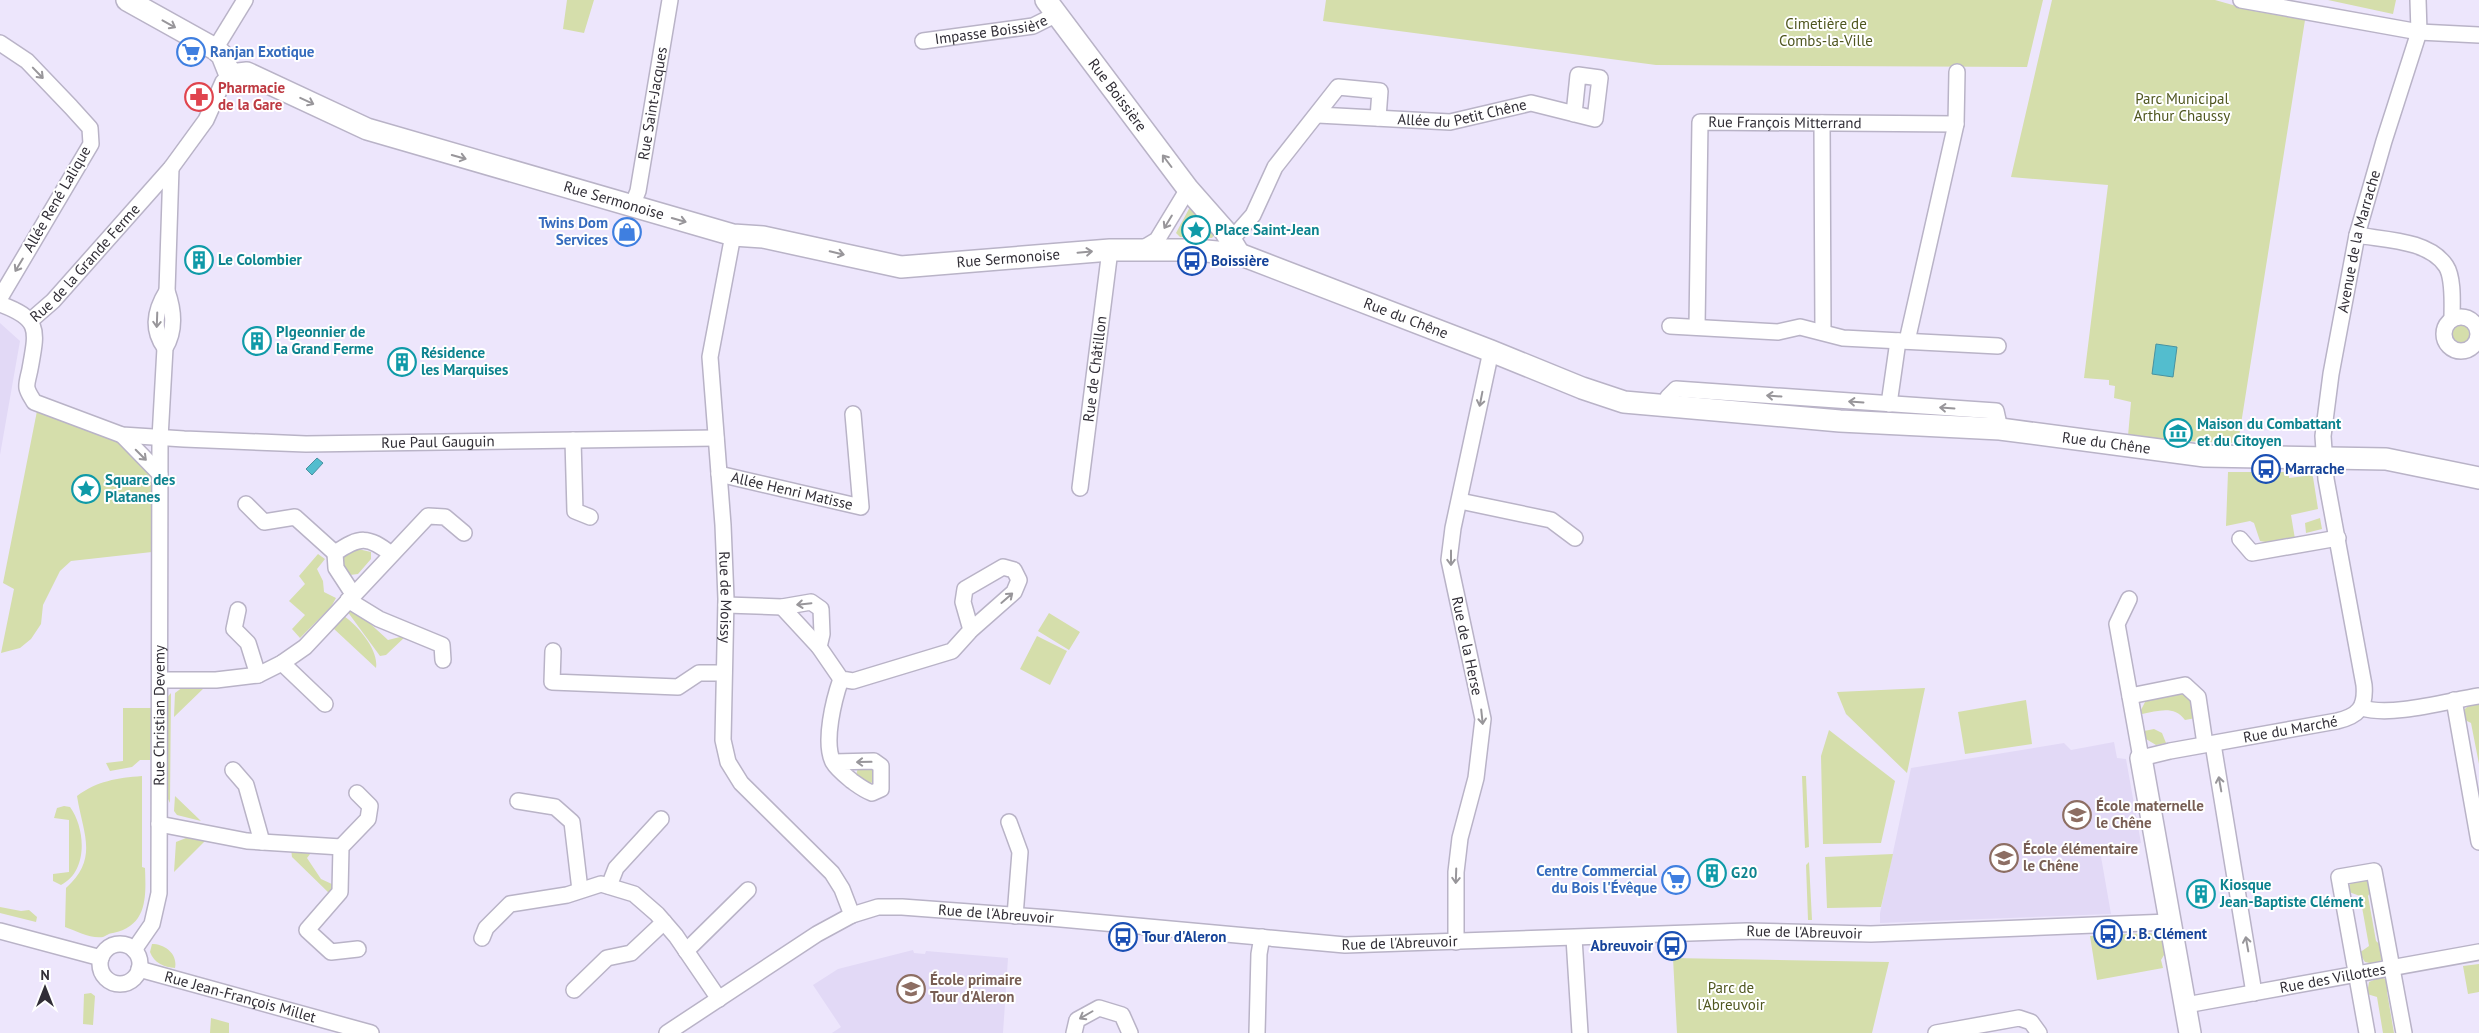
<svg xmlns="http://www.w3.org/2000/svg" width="2479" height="1033" font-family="'PT Sans',sans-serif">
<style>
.built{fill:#e2d9f6}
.green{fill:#d5deab}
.water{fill:#53bdce;stroke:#4992a0}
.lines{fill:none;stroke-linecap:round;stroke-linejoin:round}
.street-casing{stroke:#b9b3c7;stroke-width:18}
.secondary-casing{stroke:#b9b3c7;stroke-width:24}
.street{stroke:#fff;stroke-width:15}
.secondary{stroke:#fff;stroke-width:21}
.oneway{stroke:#98969a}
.labels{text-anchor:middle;stroke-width:4;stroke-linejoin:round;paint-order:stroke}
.park-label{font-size:15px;fill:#4f561f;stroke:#fff}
.street-label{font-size:15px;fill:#312e36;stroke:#fff}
.shop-label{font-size:15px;font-weight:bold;fill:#366cbe;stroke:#fff;text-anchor:end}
.health-label{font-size:15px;font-weight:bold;fill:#be3a42;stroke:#fff;text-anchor:start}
.culture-label{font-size:15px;font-weight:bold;fill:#0d838f;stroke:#fff;text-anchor:start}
.transit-label{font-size:15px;font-weight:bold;fill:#164399;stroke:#fff;text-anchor:start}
.education-label{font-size:15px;font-weight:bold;fill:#785e54;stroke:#fff;text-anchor:start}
</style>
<rect width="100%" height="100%" fill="#ede6fc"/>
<!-- built -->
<path class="built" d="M0,323L20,341L0,455Z
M2114,742L2117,758L2126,759L2141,843L2100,851L2111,914L1880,923V913L1911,768L2064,743L2071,750Z
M913,950L914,953L925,954L926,951L1008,958L1003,1033H832L841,1027L813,985L838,969Z"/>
<!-- green -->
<path class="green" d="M567,0H594L584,33L563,29Z
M1326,0H2043L2027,67L1656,65L1323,21Z
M2052,0H2215L2254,11L2305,20L2238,443L2179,441L2128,436L2131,402L2114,398L2115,386L2109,385V380L2084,378L2108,185L2011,177Z
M2328,0H2396L2393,14Z
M1190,207L1216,233L1212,238L1180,237L1176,233Z
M2450 333a12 12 0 1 1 24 0a12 12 0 1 1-24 0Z
M37,411L120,440L155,473L152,552L71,561L60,571L43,605L41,624L31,639L20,648L1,653L14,589L3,583Z
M2228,472H2289V478L2305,476V472H2310L2313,477L2318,509L2291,515L2295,539L2271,543L2260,541L2254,523L2250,521L2226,526Z
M2320,518L2322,529L2306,533L2305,523Z
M358,549L371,552V559L358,574L350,575L341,563L343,552Z
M318,554L325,559L317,569L323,581L324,592L336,598L331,607L300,638L292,629L305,615L289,601L305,584L299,576Z
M352,607L388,640L400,637L398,631L407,635L386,655L380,656L347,611Z
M1049,613L1080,632L1069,650L1038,631Z
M344,616C358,626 379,650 376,668L333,628Z
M1037,636L1067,651L1050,685L1020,669Z
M183,687H205L174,717L175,693Z
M1925,688L1907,773L1846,714L1837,692Z
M2182,692L2191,697L2196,718L2185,720C2174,705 2158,711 2142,714L2140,712L2146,700Z
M171,693L170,803L167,797L166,699Z
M2026,700L2032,744L1965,754L1958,712Z
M2471,704L2479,705V764L2471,723L2461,718V712Z
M123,708H152L150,760H140L132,767L110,771L106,763L123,761Z
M2154,729L2162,733L2166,743L2156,745L2146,739L2144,731Z
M1829,730L1895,781L1881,843L1823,844L1821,756Z
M858,768H873L875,772L874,781L871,783L863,781L856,775Z
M142,776V867L145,868C146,896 148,926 113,933C109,933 106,936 103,937C91,939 76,931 65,927L66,888C99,858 83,834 77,796C97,781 117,778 142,776Z
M1802,776H1806L1809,847L1805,848Z
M175,796L201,821L177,815L174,811Z
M64,806L70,807C86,829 88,872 61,885L53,881V874L69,872V820L54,818L57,808Z
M186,838L206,840L174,872L176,842Z
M291,849L310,854L307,858L321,879L334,885L331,895L292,857Z
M1893,854L1881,907L1827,908L1825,857Z
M1809,862L1812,920H1808L1806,865Z
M2355,878L2368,879L2374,886L2368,896L2376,941L2385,949L2382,960L2374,964L2365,962L2359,953L2369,946L2360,896L2349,892L2348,887Z
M0,907L21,911L29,910L37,917L36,922L0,913Z
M2150,933L2160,937L2167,950L2161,960L2163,968L2097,980L2090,936Z
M152,944C165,944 178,954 175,968C164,967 154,963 150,952Z
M1673,958L1889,962L1872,1033H1677Z
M2479,964V992L2468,994L2463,966Z
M2381,977L2389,981L2392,988L2387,992L2394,1033H2383L2377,997L2367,994L2369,982Z
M91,993L95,996L93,1025L83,1024L84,994Z
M211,1018L229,1023V1033H210Z"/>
<!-- water -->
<path class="water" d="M2156,344L2177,347L2173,377L2152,374Z
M317,458L323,463L312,475L306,469Z"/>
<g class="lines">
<defs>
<g id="street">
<path d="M2241,0L2419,32L2479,35"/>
<path id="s1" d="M923,41L1033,26L1057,14"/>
<path d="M0,43L27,61L71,107L90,128L91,144L0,298"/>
<path d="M215,49L245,0"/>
<path id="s2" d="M1318,115L1450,122L1531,103L1595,119L1600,78L1578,75L1574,114"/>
<path d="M1822,123L1823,332"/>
<path id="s3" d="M632,206L638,191L670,0"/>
<path id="s4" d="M733,235L710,357L723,525L726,599L723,740L728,762L741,783L832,873L842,889L852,915"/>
<path d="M2357,235C2385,240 2429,240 2446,266C2454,278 2452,305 2452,319"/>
<path d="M1231,240L1253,215L1275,167L1338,87L1380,91L1378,118"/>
<path d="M1142,249L1157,240L1188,189"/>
<path id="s5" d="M0,304C41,319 37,330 30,369C29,375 26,383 27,388C28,393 32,398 34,402L122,435L184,439L306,444L716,438"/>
<circle cx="2461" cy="334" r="17"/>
<path id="s6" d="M30,321L53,301L171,168L206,120L223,82L230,75"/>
<path d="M1670,326L1778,332L1800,327L1843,338L1998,346"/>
<path id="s7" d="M1697,327L1700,122L1956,124"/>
<path d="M1907,341L1956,124L1957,72"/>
<path d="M165,348C151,329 155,310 167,291"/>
<path d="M1889,404L1898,341"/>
<path d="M1666,407L1668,397L1676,389L1996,411L2000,429"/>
<path d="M122,435L160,474"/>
<path d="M573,440L575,511L590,517"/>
<path id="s8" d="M719,474L861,507L853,414"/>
<path id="s9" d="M1080,488L1110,250"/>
<path d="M1460,501L1551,520L1575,538"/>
<path d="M246,504L264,522L295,517L335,553"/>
<path d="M2240,539L2252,553L2338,538"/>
<path d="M353,594L336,568L335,553C360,536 368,536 391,554"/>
<path id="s10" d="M2129,599L2117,624L2141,758L2170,751L2337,721C2358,716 2366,708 2364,685L2326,479L2323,436L2331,374L2357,235L2384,141L2419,32L2418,0"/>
<path d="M348,600L379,619L442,645L443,660"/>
<path d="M726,605L782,607L811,602L821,609L822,634L819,647"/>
<path d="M782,607L819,647L841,679L853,681L952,651L971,630L1014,592L1019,580L1014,570L1003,567L965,589L963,602L971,630"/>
<path d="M238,610L234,629L248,643L258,675"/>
<path d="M553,651L552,682L678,687L699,673H724"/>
<path d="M282,663L325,704"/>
<path d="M160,680H216L258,675L282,663L305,647L428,516L445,517L464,533"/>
<path d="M2130,696L2185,685L2198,697L2205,744"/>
<path d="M2454,700L2479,842"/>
<path d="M2362,708C2392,717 2447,701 2479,696"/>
<path d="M2213,744L2254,993"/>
<path d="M833,762L874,761L881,766V789L872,793C864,790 859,786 852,781C846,776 837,769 833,762C823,742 834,699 841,679"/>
<path d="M233,770L246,785L262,842"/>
<path d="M357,793L370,806L368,819L341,847L340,892L307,930L331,952L358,949"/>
<path d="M518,801L555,807L572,822L580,890"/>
<path d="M1009,822L1020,852L1015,916"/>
<path d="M159,824L247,841L341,847"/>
<path d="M609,886L616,868L661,819"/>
<path d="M0,931L101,958"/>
<path d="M482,938L486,928L510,904L567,895L601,884L634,894L657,914L676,936L719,999"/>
<path d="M1574,938L1580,1033"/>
<path d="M1456,942V872L1460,838L1476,778L1483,719L1449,560L1453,528L1491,351"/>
<circle cx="120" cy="964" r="20"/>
<path id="s11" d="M134,950L152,924L159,893L160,438L165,348C176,330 174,311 167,291L171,168"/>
<path d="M686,951L748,890"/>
<path id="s12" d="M139,969L371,1033"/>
<path d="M574,990L607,958L631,953L664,922"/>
<path id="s13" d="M2186,1005L2479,952"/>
<path id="s14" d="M667,1033L817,934L852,915L878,907H902L1050,918L1345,945L1747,931L1871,934L2169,922"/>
<path d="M1074,1033L1077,1020L1099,1008L1122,1015L1130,1033"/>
<path d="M1257,1033L1259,954L1262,937"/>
<path d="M1936,1033L2019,1018L2031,1022L2039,1033"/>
<path d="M2367,1033L2339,877L2374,871L2404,1033"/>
</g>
<g id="secondary">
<path id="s15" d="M127,0L215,49L222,55L230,75L247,73L367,129L733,235L763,237L901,267L1110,250H1195L1239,254L1491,351L1582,388L1624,402L1840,421L2000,429L2205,456L2386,459L2479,478"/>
<path id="s16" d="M1046,0L1188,189L1225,231L1239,254"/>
<path d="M2141,758L2190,1033"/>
</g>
</defs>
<!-- street casing -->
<use href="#street" class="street-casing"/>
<!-- secondary casing -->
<use href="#secondary" class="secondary-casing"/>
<!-- street -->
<use href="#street" class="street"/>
<!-- secondary -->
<use href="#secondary" class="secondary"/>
</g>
<!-- one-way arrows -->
<defs><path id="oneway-shaft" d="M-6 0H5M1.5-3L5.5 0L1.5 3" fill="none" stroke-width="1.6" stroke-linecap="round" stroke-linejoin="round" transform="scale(1.25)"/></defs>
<g class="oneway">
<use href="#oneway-shaft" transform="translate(169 24) rotate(29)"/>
<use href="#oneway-shaft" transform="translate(38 73) rotate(46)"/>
<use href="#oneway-shaft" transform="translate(307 101) rotate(25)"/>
<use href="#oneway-shaft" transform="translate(459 157) rotate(16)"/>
<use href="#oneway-shaft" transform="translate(1167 161) rotate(-127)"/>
<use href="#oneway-shaft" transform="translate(679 220) rotate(16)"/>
<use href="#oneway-shaft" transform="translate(1168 222) rotate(121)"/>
<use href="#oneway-shaft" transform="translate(1085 252) rotate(-5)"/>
<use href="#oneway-shaft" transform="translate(837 253) rotate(13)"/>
<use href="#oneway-shaft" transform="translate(19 265) rotate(121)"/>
<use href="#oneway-shaft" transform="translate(157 320) rotate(92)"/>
<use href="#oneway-shaft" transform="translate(1774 396) rotate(-176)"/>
<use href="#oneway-shaft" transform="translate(1481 399) rotate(101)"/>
<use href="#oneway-shaft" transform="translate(1856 402) rotate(-176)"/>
<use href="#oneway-shaft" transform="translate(1947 408) rotate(-176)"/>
<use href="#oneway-shaft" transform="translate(141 455) rotate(45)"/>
<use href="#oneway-shaft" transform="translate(1451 558) rotate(90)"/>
<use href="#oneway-shaft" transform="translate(1007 598) rotate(-41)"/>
<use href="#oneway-shaft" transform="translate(804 604) rotate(174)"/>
<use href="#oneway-shaft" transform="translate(1482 717) rotate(84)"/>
<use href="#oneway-shaft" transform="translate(864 762) rotate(179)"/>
<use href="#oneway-shaft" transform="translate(2220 784) rotate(-100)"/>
<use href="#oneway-shaft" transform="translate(1456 876) rotate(92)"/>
<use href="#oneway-shaft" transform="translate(2247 944) rotate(-100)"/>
<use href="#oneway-shaft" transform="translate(1086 1015) rotate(150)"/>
</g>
<!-- icons -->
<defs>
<symbol id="supermarket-ring" viewBox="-11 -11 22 22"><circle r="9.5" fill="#fff" stroke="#3f7fe0" stroke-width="1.5"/><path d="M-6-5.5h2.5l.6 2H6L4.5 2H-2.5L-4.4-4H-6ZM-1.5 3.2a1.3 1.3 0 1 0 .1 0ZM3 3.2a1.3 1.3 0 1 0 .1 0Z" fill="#3f7fe0"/></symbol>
<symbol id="pharmacy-ring" viewBox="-11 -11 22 22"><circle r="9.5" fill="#fff" stroke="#e0444e" stroke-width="1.5"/><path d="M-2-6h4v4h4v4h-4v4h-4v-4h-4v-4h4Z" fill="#e0444e"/></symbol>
<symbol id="sight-ring" viewBox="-11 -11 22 22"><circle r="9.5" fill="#fff" stroke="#0f9aa8" stroke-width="1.5"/><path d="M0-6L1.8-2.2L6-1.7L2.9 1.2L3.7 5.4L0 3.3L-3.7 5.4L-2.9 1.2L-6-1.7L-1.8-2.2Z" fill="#0f9aa8"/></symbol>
<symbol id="shop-ring" viewBox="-11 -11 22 22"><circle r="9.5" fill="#fff" stroke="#3f7fe0" stroke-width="1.5"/><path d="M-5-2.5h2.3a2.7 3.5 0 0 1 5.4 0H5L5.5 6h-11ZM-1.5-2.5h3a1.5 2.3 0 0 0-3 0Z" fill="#3f7fe0"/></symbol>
<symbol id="building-ring" viewBox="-11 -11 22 22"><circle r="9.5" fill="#fff" stroke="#0f9aa8" stroke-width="1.5"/><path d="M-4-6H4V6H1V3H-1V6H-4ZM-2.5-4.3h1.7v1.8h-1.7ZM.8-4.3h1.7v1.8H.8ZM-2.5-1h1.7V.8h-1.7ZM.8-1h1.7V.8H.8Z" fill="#0f9aa8"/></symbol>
<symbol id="bus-ring" viewBox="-11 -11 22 22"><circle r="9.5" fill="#fff" stroke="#1a4fb4" stroke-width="1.5"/><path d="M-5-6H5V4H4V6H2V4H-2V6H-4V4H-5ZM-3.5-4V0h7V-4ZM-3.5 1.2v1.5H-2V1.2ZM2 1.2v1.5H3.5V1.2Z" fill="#1a4fb4"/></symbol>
<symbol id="museum-ring" viewBox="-11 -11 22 22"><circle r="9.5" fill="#fff" stroke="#0f9aa8" stroke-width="1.5"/><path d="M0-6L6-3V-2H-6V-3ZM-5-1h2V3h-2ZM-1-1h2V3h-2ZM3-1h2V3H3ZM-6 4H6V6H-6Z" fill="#0f9aa8"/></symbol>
<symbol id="school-ring" viewBox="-11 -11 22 22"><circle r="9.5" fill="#fff" stroke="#8d6e63" stroke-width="1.5"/><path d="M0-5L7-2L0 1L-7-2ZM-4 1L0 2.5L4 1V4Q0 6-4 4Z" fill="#8d6e63"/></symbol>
</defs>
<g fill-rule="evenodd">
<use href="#supermarket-ring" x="175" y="36" width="32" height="32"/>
<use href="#pharmacy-ring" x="183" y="81" width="32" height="32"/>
<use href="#sight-ring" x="1180" y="214" width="32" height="32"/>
<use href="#shop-ring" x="611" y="216" width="32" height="32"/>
<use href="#building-ring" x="183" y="244" width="32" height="32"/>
<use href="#bus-ring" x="1176" y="245" width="32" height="32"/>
<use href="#building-ring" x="241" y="325" width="32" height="32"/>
<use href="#building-ring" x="386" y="346" width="32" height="32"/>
<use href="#museum-ring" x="2162" y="417" width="32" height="32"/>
<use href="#bus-ring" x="2250" y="453" width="32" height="32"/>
<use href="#sight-ring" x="70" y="473" width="32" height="32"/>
<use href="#school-ring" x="2061" y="799" width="32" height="32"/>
<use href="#school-ring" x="1988" y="842" width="32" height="32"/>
<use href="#building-ring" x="1696" y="857" width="32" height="32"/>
<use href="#supermarket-ring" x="1660" y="864" width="32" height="32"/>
<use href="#building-ring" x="2185" y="878" width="32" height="32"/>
<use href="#bus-ring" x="2092" y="918" width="32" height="32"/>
<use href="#bus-ring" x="1107" y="921" width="32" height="32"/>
<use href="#bus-ring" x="1656" y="930" width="32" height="32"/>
<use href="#school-ring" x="895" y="973" width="32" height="32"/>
</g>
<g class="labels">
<!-- park labels -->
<g class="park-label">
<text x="1826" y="29">Cimetière de<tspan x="1826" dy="17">Combs-la-Ville</tspan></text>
<text x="2182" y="104">Parc Municipal<tspan x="2182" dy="17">Arthur Chaussy</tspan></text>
<text x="1731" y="993">Parc de<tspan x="1731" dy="17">l'Abreuvoir</tspan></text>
</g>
<!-- street labels -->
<g class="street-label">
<text dy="5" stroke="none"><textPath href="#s1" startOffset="69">Impasse Boissière</textPath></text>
<text dy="5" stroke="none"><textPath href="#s16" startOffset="119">Rue Boissière</textPath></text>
<text dy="5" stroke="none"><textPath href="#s3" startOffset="105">Rue Saint-Jacques</textPath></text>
<text dy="5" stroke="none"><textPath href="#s2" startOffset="145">Allée du Petit Chêne</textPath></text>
<text dy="5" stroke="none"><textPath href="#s7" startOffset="290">Rue François Mitterrand</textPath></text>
<text transform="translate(57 199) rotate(-60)" y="5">Allée René Lalique</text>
<text dy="5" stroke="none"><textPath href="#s15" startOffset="538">Rue Sermonoise</textPath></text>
<text dy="5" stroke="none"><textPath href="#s10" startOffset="865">Avenue de la Marrache</textPath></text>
<text dy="5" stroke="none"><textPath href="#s15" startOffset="941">Rue Sermonoise</textPath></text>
<text dy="5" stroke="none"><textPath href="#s6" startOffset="80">Rue de la Grande Ferme</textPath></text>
<text dy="5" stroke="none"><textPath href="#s15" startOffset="1351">Rue du Chêne</textPath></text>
<text dy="5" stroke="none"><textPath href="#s9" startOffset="120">Rue de Châtillon</textPath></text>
<text dy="5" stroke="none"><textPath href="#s5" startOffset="529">Rue Paul Gauguin</textPath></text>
<text dy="5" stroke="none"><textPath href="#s15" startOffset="2069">Rue du Chêne</textPath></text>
<text dy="5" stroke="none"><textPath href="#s8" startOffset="75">Allée Henri Matisse</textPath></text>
<text dy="5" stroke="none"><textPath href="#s4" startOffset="365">Rue de Moissy</textPath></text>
<text transform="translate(1467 646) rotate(78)" y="5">Rue de la Herse</text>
<text dy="5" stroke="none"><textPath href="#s11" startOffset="241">Rue Christian Devemy</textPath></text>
<text dy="5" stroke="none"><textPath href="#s10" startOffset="316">Rue du Marché</textPath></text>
<text dy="5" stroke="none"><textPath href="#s14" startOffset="365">Rue de l'Abreuvoir</textPath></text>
<text dy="5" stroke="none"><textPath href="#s14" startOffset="1175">Rue de l'Abreuvoir</textPath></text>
<text dy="5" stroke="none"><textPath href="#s14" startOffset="770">Rue de l'Abreuvoir</textPath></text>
<text dy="5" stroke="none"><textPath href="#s13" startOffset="149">Rue des Villottes</textPath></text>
<text dy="5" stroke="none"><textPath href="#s12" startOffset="105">Rue Jean-François Millet</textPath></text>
</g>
<!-- shop labels -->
<g class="shop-label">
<text x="210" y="57" text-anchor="start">Ranjan Exotique</text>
<text x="608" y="228">Twins Dom<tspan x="608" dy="17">Services</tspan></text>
<text x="1657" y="876">Centre Commercial<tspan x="1657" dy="17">du Bois l'Évêque</tspan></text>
</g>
<!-- health labels -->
<g class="health-label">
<text x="218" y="93">Pharmacie<tspan x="218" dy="17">de la Gare</tspan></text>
</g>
<!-- culture labels -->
<g class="culture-label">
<text x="1215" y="235">Place Saint-Jean</text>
<text x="218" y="265">Le Colombier</text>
<text x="276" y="337">PIgeonnier de<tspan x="276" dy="17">la Grand Ferme</tspan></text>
<text x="421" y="358">Résidence<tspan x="421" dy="17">les Marquises</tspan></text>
<text x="2197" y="429">Maison du Combattant<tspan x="2197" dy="17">et du Citoyen</tspan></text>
<text x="105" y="485">Square des<tspan x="105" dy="17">Platanes</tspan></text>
<text x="1731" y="878">G20</text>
<text x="2220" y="890">Kiosque<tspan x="2220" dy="17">Jean-Baptiste Clément</tspan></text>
</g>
<!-- transit labels -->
<g class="transit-label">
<text x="1211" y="266">Boissière</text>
<text x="2285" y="474">Marrache</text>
<text x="2127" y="939">J. B. Clément</text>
<text x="1142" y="942">Tour d'Aleron</text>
<text x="1653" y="951" text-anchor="end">Abreuvoir</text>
</g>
<!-- education labels -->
<g class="education-label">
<text x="2096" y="811">École maternelle<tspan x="2096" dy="17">le Chêne</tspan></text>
<text x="2023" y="854">École élémentaire<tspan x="2023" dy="17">le Chêne</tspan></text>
<text x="930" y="985">École primaire<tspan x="930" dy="17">Tour d'Aleron</tspan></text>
</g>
</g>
<!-- north arrow -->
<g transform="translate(45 988)" stroke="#ffffff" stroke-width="4" paint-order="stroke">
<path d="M0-4L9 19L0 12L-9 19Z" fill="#312e36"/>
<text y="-8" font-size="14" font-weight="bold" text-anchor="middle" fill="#312e36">N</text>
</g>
</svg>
